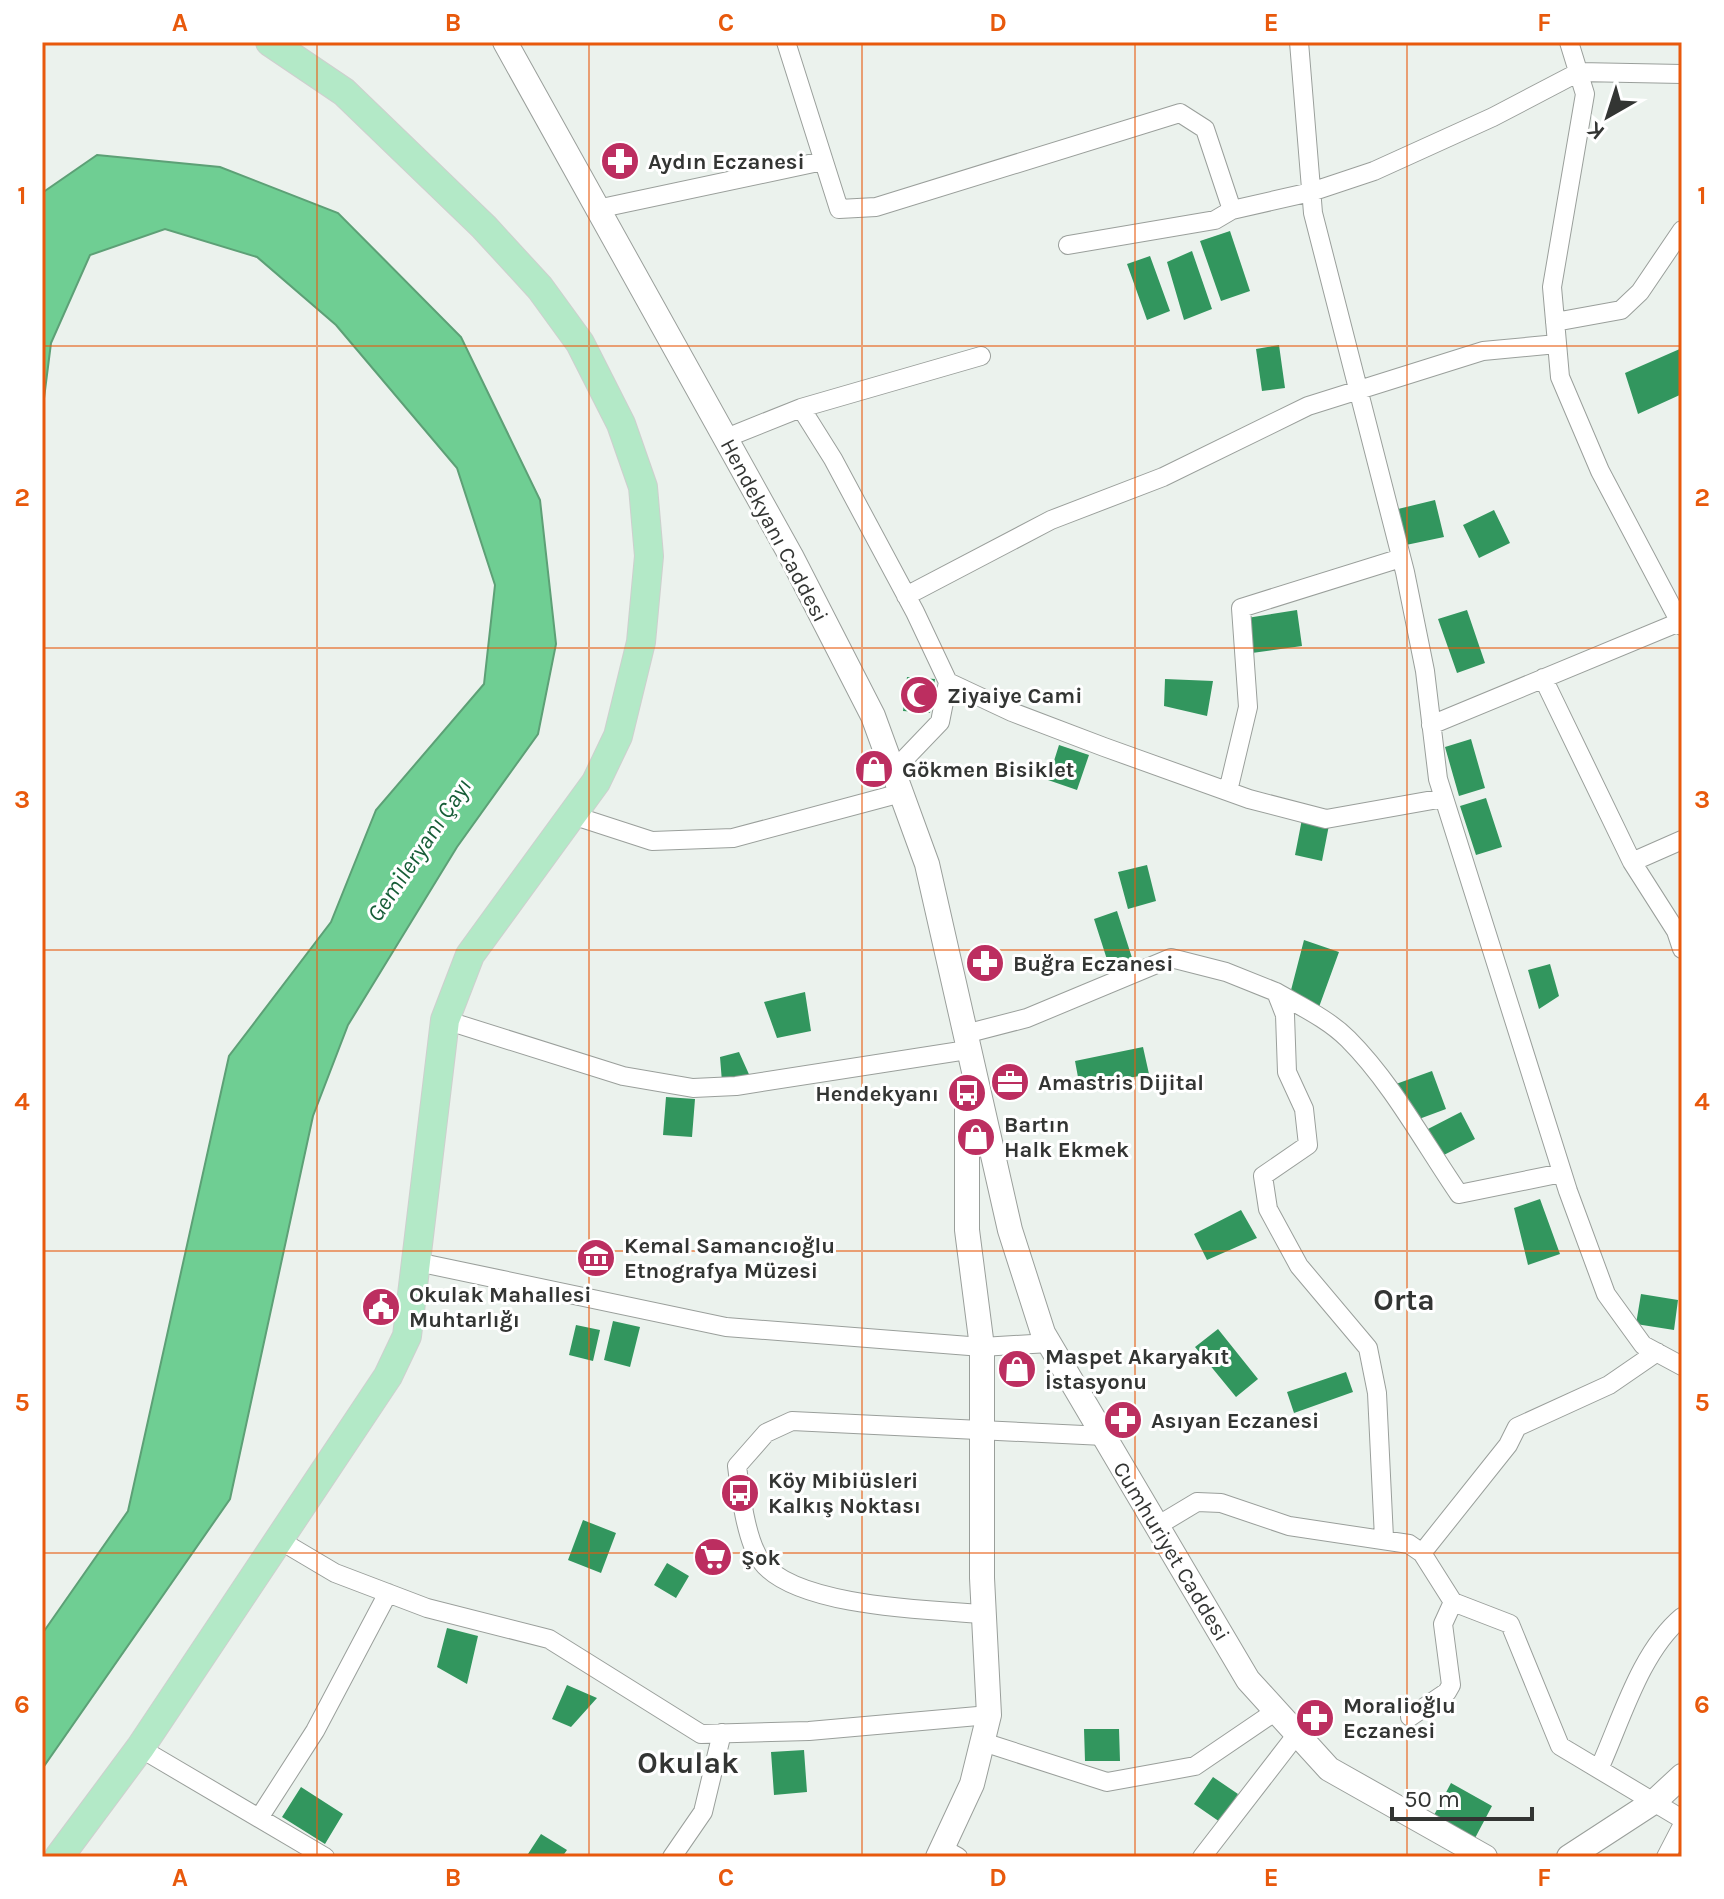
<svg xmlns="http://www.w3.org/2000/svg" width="1724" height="1899" font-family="Karla,sans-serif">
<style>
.water{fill:#6fce93;stroke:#5da076;stroke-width:2}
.building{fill:#32965e}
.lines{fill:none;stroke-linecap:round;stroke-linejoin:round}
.street-casing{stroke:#9a9f9b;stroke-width:20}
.secondary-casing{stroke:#9a9f9b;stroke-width:26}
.primary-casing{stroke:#cecfce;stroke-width:30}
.street{stroke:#fff;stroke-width:18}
.secondary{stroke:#fff;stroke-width:24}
.primary{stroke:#b3e9c7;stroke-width:28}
.grid{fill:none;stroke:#e8590c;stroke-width:2;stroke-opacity:0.55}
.labels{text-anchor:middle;stroke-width:6;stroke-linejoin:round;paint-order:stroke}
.poi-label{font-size:22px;font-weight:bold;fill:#333533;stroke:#fff;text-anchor:start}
.street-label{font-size:22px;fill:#333533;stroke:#fff}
.water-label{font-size:24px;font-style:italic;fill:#175d37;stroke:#fff}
.district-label{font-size:30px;font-weight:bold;fill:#333533;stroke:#fff}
.neatline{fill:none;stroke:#e8590c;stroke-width:3}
.grid-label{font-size:26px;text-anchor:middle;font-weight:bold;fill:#e8590c}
</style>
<rect width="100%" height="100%" fill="#ebf2ed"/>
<!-- water -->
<path class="water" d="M97,155L220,167L338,213L461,337L540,500L556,644L538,734L457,847L348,1025L313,1116L230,1499L42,1769V1634L128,1511L229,1056L331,922L376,810L484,684L495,585L457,468L336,325L257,257L165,229L90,255L51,343L42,414V193Z"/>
<!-- building -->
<path class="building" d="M1230,231L1250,291L1221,301L1200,241Z
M1192,251L1212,309L1184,320L1167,262Z
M1150,256L1170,311L1147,320L1127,264Z
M1279,345L1285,388L1262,391L1256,349Z
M1682,348V394L1638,414L1625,373Z
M1435,500L1444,537L1406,545L1398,509Z
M1494,510L1510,543L1479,558L1463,525Z
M1297,610L1302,646L1252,653L1247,618Z
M1467,610L1485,663L1457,673L1438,619Z
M907,677L935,679L930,713L903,711Z
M1165,679L1213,681L1207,716L1164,706Z
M1471,739L1485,788L1459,796L1445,747Z
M1059,745L1089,755L1077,790L1048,780Z
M1486,798L1502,847L1476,855L1460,806Z
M1302,819L1329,825L1322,861L1295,855Z
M1147,865L1156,901L1128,909L1118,872Z
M1117,911L1134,964L1111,972L1094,919Z
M1304,940L1339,952L1319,1007L1290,994Z
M1550,964L1559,996L1539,1009L1528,970Z
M805,992L811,1031L777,1038L764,1002Z
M1143,1047L1149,1074L1080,1088L1075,1061Z
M739,1052L752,1081L722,1082L720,1057Z
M1432,1071L1446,1109L1411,1122L1396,1084Z
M666,1097L695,1099L692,1137L663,1135Z
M1461,1112L1475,1139L1440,1157L1426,1130Z
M1540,1199L1560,1254L1528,1265L1514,1208Z
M1241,1210L1257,1238L1207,1260L1194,1234Z
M1641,1294L1678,1300L1674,1330L1636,1324Z
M613,1321L640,1327L630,1367L604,1360Z
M576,1325L600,1330L593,1361L569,1355Z
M1218,1329L1258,1379L1236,1397L1195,1347Z
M1346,1372L1353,1392L1294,1413L1287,1392Z
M583,1520L616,1533L601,1573L568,1560Z
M667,1563L689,1576L676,1598L654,1585Z
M447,1628L478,1636L467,1684L437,1667Z
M567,1685L597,1698L571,1727L552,1719Z
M1084,1729H1119L1120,1761H1085Z
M804,1750L807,1792L774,1795L771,1752Z
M1213,1777L1238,1794L1220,1822L1194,1804Z
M1451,1783L1492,1806L1474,1840L1433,1817Z
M301,1787L343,1814L325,1844L282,1817Z
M541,1834L567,1850L562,1857H526Z"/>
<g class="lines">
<defs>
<path id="street" d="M786,42L839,209L876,207L1180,113L1205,129L1232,210
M1299,42L1313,213L1405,572L1425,671L1438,779L1568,1191L1606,1294L1643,1345L1682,1366
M1569,42L1585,94L1552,287L1560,377L1600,471L1682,626
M597,209L823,161
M1068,245L1215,220L1232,210L1311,192L1374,171L1493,117L1579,72L1682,74
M1555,322L1621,310L1640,292L1682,230
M801,408L833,459L915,612L948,682L940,722L894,770
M726,438L801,408L981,356
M906,596L1051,520L1163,477L1308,406L1483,351L1557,344
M1543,678L1632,862L1682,840
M948,682L1012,712L1104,747L1249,799L1326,819L1444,798
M1431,725L1682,621
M1228,791L1248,707L1241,608L1401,558
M572,815L652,841L733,838L901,793
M1632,862L1676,931L1682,949
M1276,992C1300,1006 1328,1019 1348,1039C1392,1083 1424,1143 1459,1194L1562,1173
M445,1020L623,1076L693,1088L736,1086L967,1050
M965,1034L1027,1018L1171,958L1226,972L1276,992L1285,1015L1287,1072L1304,1109L1308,1145L1263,1176L1268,1209L1299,1266L1368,1348L1377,1393L1384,1538
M417,1262L726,1327L982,1347L1049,1343
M1157,1526L1197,1502L1221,1503L1289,1526L1409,1544L1422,1553L1453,1602L1510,1624L1560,1746L1682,1819
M281,1541L335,1573L427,1608L549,1639L701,1734L809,1731L989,1715
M1422,1553L1508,1445L1517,1427L1609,1385L1657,1352
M984,1614C930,1610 794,1607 761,1561C746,1541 740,1491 737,1466L766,1433L792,1421L1104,1436
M1410,1717L1447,1692L1451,1685L1443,1624L1453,1602
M983,1742L1107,1782L1195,1766L1276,1711
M140,1748L325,1857
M1599,1769C1621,1721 1640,1652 1682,1617
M259,1818L315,1731L388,1593
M942,1848L958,1857
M672,1857L703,1812L722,1733
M1202,1857L1297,1734
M1666,1857L1682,1826"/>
<path id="secondary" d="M505,42L791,556L873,716L927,864L1010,1230L1043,1333L1248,1680L1329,1769L1485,1857
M938,1857L972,1784L989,1715L982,1578V1347L967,1230V1090
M1569,1857L1655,1801L1682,1776"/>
<path id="primary" d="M59,1857L140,1748L388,1376L407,1336L445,1020L470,955L596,782L618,736L641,642L649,556L643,487L621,424L580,343L540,288L484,227L344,92L270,42"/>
</defs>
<!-- street casing -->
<use href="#street" class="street-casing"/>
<!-- secondary casing -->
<use href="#secondary" class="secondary-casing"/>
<!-- primary casing -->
<use href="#primary" class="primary-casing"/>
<!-- street -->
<use href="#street" class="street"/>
<!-- secondary -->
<use href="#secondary" class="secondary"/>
<!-- primary -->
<use href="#primary" class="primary"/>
</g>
<!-- grid -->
<path class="grid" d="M317,42V1857M589,42V1857M862,42V1857M1135,42V1857M1407,42V1857M42,346H1682M42,648H1682M42,950H1682M42,1251H1682M42,1553H1682"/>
<!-- icons -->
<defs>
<symbol id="pharmacy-disc" viewBox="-11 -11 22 22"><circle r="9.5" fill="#bc2e60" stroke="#fff"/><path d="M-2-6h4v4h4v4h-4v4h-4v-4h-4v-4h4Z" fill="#fff"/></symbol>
<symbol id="mosque-disc" viewBox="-11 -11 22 22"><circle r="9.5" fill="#bc2e60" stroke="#fff"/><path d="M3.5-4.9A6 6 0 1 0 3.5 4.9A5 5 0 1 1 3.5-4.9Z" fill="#fff"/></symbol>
<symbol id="shop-disc" viewBox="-11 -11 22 22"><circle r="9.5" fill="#bc2e60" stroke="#fff"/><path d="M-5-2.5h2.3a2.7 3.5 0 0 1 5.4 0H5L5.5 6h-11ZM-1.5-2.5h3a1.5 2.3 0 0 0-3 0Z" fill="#fff"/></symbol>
<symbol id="office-disc" viewBox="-11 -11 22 22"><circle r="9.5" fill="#bc2e60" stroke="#fff"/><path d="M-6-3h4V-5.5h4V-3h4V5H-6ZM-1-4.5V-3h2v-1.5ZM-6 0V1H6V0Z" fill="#fff"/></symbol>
<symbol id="bus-disc" viewBox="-11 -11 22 22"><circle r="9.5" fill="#bc2e60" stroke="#fff"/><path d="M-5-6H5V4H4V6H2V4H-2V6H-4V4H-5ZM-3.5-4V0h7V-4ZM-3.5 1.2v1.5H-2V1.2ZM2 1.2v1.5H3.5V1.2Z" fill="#fff"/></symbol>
<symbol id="museum-disc" viewBox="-11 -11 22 22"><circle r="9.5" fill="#bc2e60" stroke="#fff"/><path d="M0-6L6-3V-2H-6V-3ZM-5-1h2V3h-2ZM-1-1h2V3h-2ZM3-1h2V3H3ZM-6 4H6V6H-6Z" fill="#fff"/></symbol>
<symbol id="civic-disc" viewBox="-11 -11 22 22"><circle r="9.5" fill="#bc2e60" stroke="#fff"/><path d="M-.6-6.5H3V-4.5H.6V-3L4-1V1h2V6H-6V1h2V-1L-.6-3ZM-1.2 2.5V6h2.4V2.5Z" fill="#fff"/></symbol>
<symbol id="supermarket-disc" viewBox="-11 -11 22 22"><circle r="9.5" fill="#bc2e60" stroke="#fff"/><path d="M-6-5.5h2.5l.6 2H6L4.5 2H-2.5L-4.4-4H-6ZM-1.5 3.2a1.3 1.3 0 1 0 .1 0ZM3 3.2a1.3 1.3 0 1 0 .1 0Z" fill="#fff"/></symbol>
</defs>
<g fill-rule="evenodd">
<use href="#pharmacy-disc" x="598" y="139" width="44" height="44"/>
<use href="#mosque-disc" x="897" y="673" width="44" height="44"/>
<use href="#shop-disc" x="852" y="747" width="44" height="44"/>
<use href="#pharmacy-disc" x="963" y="941" width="44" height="44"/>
<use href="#office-disc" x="988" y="1060" width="44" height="44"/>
<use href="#bus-disc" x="945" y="1071" width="44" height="44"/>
<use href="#shop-disc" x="954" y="1115" width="44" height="44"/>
<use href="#museum-disc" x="574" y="1236" width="44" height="44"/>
<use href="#civic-disc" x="359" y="1285" width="44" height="44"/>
<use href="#shop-disc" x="995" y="1347" width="44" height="44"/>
<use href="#pharmacy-disc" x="1101" y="1398" width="44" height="44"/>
<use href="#bus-disc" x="718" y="1471" width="44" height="44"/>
<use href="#supermarket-disc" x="691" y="1535" width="44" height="44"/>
<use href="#pharmacy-disc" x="1293" y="1696" width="44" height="44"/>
</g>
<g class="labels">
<!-- poi labels -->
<g class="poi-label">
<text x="648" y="169">Aydın Eczanesi</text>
<text x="947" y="703">Ziyaiye Cami</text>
<text x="902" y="777">Gökmen Bisiklet</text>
<text x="1013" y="971">Buğra Eczanesi</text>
<text x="1038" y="1090">Amastris Dijital</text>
<text x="939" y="1101" text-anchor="end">Hendekyanı</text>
<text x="1004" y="1132">Bartın<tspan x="1004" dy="25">Halk Ekmek</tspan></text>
<text x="624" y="1253">Kemal Samancıoğlu<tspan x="624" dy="25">Etnografya Müzesi</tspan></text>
<text x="409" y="1302">Okulak Mahallesi<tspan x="409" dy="25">Muhtarlığı</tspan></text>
<text x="1045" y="1364">Maspet Akaryakıt<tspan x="1045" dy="25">İstasyonu</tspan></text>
<text x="1151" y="1428">Asıyan Eczanesi</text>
<text x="768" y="1488">Köy Mibiüsleri<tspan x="768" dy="25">Kalkış Noktası</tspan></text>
<text x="741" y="1565">Şok</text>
<text x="1343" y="1713">Moralioğlu<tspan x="1343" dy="25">Eczanesi</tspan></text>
</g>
<!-- street labels -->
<g class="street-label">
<text transform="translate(775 530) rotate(62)" y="8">Hendekyanı Caddesi</text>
<text transform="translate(1172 1551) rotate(59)" y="8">Cumhuriyet Caddesi</text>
</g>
<!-- water labels -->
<g class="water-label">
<text transform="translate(419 850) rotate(-56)" y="8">Gemileryanı Çayı</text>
</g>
<!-- district labels -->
<g class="district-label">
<text x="1404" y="1310">Orta</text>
<text x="688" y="1773">Okulak</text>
</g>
</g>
<!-- border -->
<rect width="1724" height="1899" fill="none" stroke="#ffffff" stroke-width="88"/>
<!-- north arrow -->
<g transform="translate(1608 116) rotate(219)" stroke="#ffffff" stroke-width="6" paint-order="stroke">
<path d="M0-6L14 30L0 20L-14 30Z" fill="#333533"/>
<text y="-12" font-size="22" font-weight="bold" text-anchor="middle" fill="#333533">K</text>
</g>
<!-- scale -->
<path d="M1392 1807v12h140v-12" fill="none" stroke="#333533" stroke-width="4"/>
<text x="1404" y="1807" font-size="24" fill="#333533" stroke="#ffffff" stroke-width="6" paint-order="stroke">50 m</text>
<rect x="44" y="44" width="1636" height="1811" class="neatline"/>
<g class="grid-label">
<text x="180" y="31">A</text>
<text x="453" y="31">B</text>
<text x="726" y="31">C</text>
<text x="998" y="31">D</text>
<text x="1271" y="31">E</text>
<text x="1544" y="31">F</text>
<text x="22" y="204">1</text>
<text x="1702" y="204">1</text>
<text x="22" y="506">2</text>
<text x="1702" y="506">2</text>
<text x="22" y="808">3</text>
<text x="1702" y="808">3</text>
<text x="22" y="1110">4</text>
<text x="1702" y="1110">4</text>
<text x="22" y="1411">5</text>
<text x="1702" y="1411">5</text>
<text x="22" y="1713">6</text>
<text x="1702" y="1713">6</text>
<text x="180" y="1886">A</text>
<text x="453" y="1886">B</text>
<text x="726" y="1886">C</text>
<text x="998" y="1886">D</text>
<text x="1271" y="1886">E</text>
<text x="1544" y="1886">F</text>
</g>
</svg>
